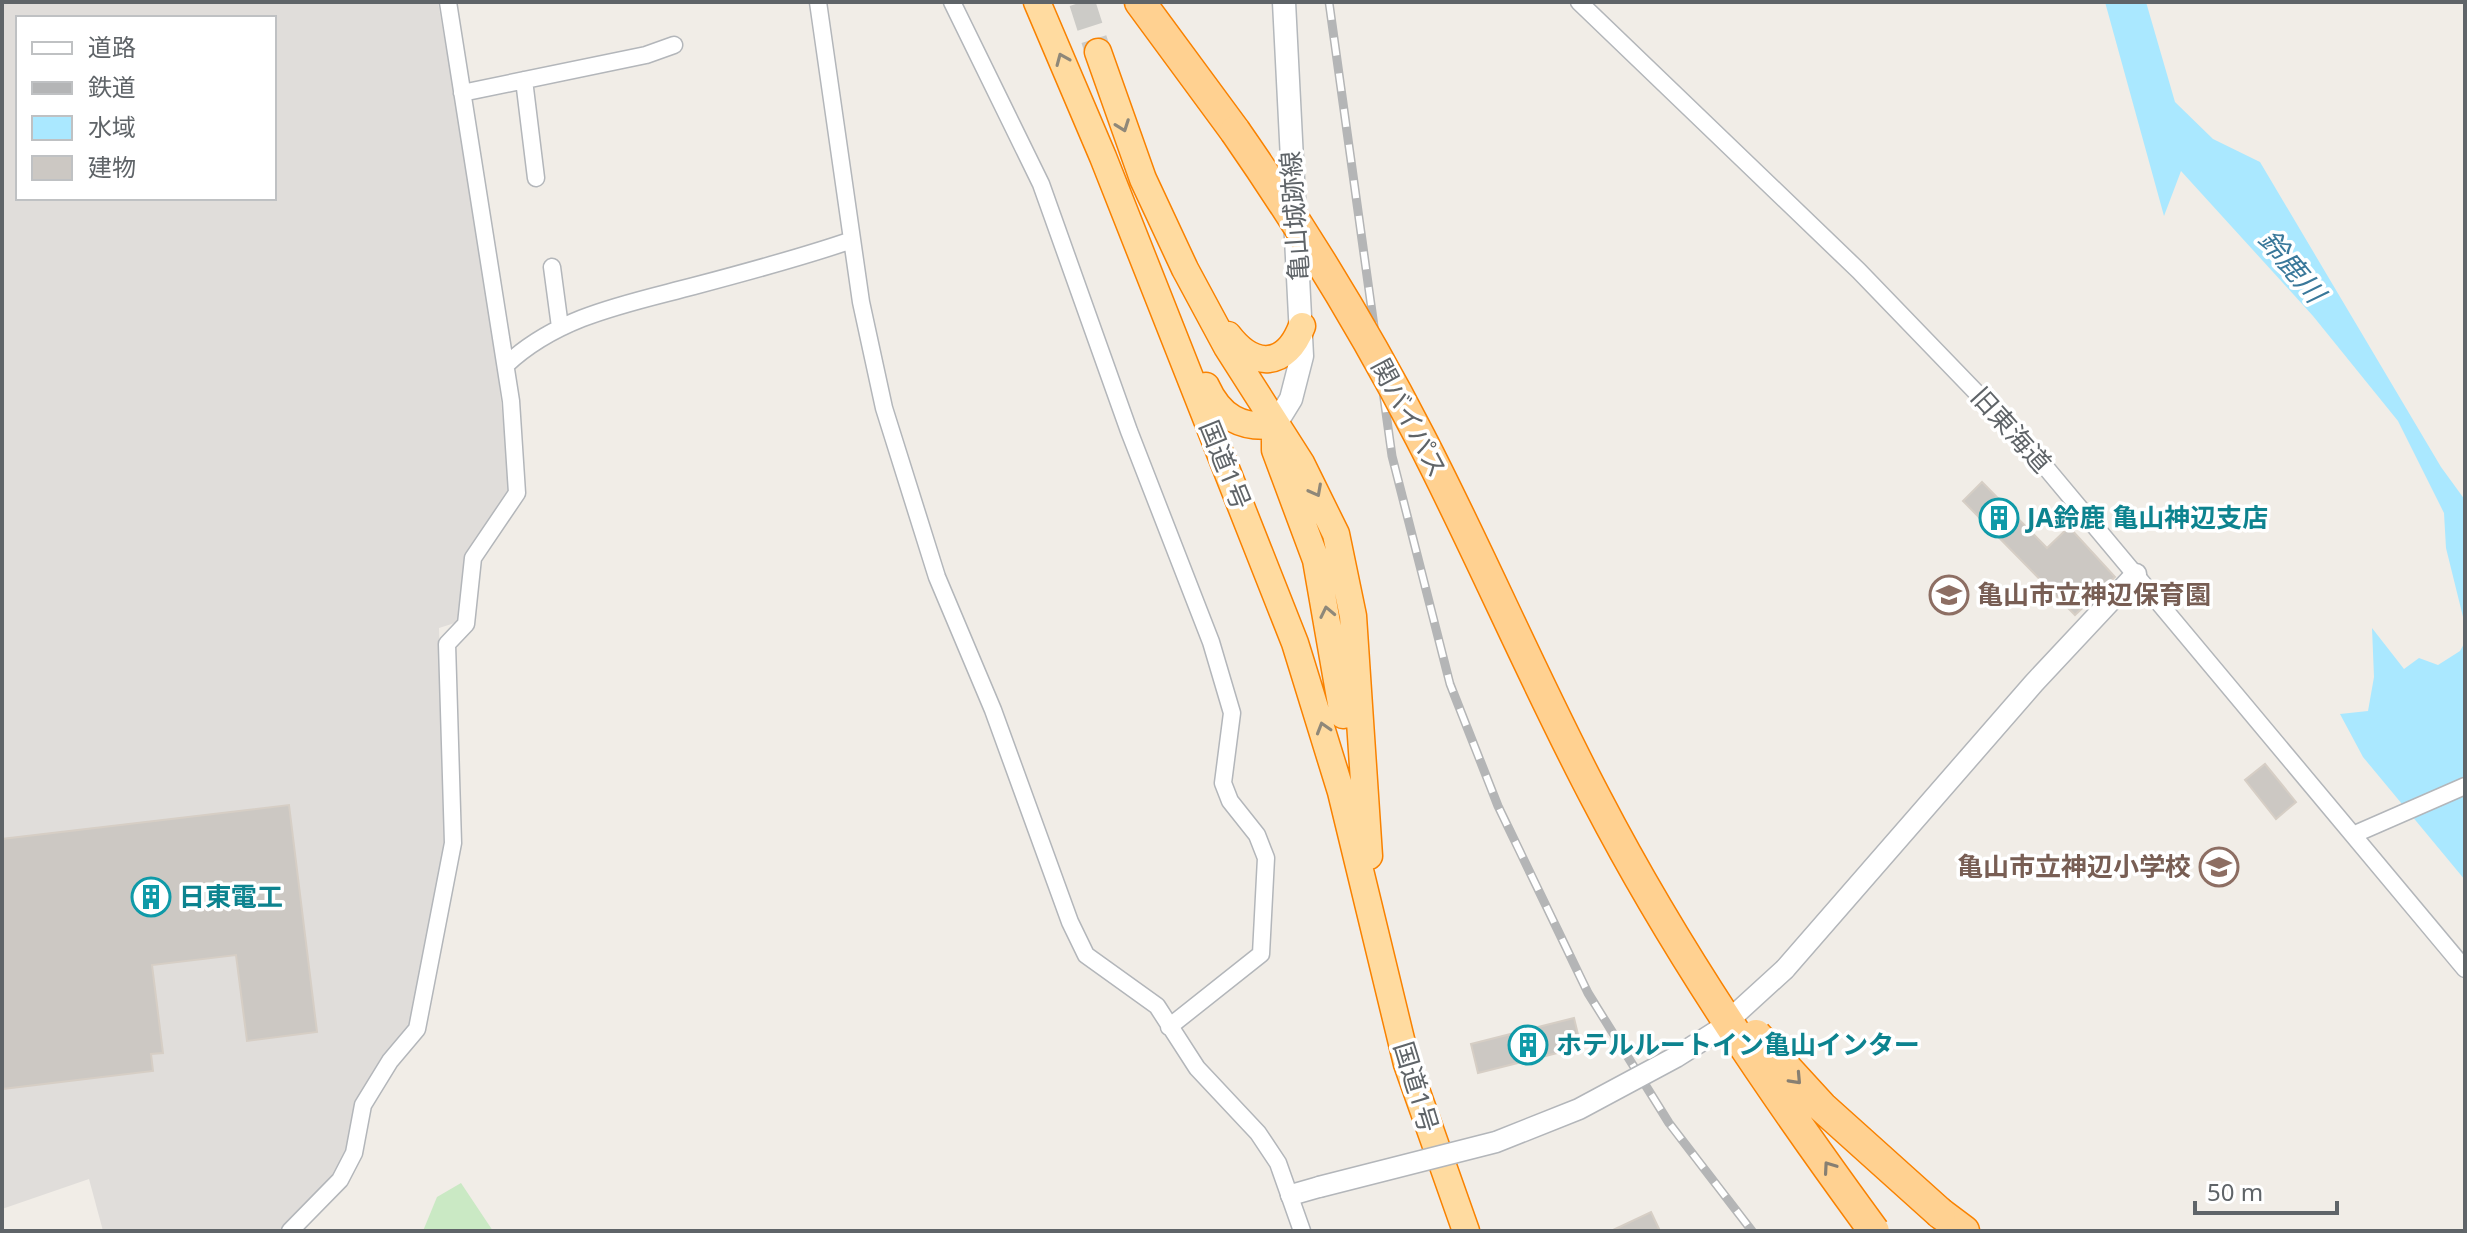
<svg xmlns="http://www.w3.org/2000/svg" width="2467" height="1233" font-family="'Noto Sans','Noto Sans JP',sans-serif">
<style>
.industrial{fill:#e0ddda;fill-rule:evenodd}
.green{fill:#cae9c4}
.water{fill:#aae8ff}
.building{fill:#ccc8c3;stroke:#d6cec5;stroke-width:2}
.lines{fill:none;stroke-linecap:round;stroke-linejoin:round}
.trunk-tunnel{stroke:#cccbc7;stroke-width:26;stroke-dasharray:26 13;stroke-linecap:butt}
.minor-casing{stroke:#b3b6ba;stroke-width:19}
.tertiary-casing{stroke:#b3b6ba;stroke-width:23}
.secondary-casing{stroke:#b4b8bc;stroke-width:25}
.trunk-casing{stroke:#f98200;stroke-width:29}
.motorway-casing{stroke:#f98200;stroke-width:33}
.minor{stroke:#fff;stroke-width:16}
.tertiary{stroke:#fff;stroke-width:20}
.secondary{stroke:#fff;stroke-width:22}
.trunk{stroke:#ffdba0;stroke-width:26}
.motorway{stroke:#ffd191;stroke-width:30}
.rail-casing{stroke:#b4b5b6;stroke-width:9}
.rail{stroke:#fff;stroke-width:6;stroke-dasharray:18;stroke-linecap:butt}
.tertiary-bridge-casing{stroke:#b3b6ba;stroke-width:23;stroke-linecap:butt}
.motorway-bridge-casing{stroke:#f98200;stroke-width:33;stroke-linecap:butt}
.tertiary-bridge{stroke:#fff;stroke-width:20}
.motorway-bridge{stroke:#ffd191;stroke-width:30}
.oneway{stroke:#8f8879}
.oneway2{stroke:#877f72}
.labels{text-anchor:middle;stroke-width:7;stroke-linejoin:round;paint-order:stroke}
.street-label{font-size:26px;fill:#5f6468;stroke:#fff}
.culture-label{font-size:26px;font-weight:bold;fill:#0d838f;stroke:#fff;text-anchor:start}
.education-label{font-size:26px;font-weight:bold;fill:#785e54;stroke:#fff;text-anchor:start}
.water-label{font-size:28px;font-style:italic;fill:#39789a;stroke:#fff}
</style>
<rect width="100%" height="100%" fill="#f1ede7"/>
<!-- industrial -->
<path class="industrial" d="M2,2H438L489,295L511,491L469,557L461,621L439,628L446,842L410,1032L389,1054L335,1177L284,1231H103L89,1179L2,1209ZM18,18H274V198H18Z"/>
<!-- green -->
<path class="green" d="M461,1183L493,1231H423L437,1197Z"/>
<!-- water -->
<path class="water" d="M2105,2H2146L2175,102L2213,139L2260,162L2441,467L2465,500V625L2446,548L2444,513L2398,421L2313,316L2181,171L2164,216Z
M2372,628L2404,669L2419,658L2438,665L2460,651L2465,642V880L2363,757L2340,714L2368,711L2374,677Z"/>
<!-- building -->
<path class="building" d="M1982,482L2047,548L2069,527L2115,577L2075,615L1963,501Z
M2265,764L2296,802L2276,819L2245,780Z
M289,805L317,1032L247,1041L236,955L152,965L163,1053L151,1054L153,1071L2,1089V839Z
M1574,1018L1581,1047L1478,1073L1471,1044Z
M1651,1212L1660,1231H1611Z"/>
<g class="lines">
<!-- trunk-tunnel -->
<path class="trunk-tunnel" d="M1082,2L1098,52"/>
<defs>
<path id="minor" d="M818,2L861,302L884,408L937,577L993,710L1070,922L1086,955L1157,1006L1197,1068L1258,1133L1278,1163L1302,1231
M952,2L1041,184L1129,431L1211,642L1232,713L1223,783L1230,801L1257,835L1266,858L1261,954L1169,1027
M1579,2L1859,271L2027,445L2465,969
M524,80L536,178
M462,93L646,55L674,45
M552,267L560,327
M506,365C558,316 626,304 694,286C747,272 800,258 852,240
M2355,834L2465,786
M290,1231L340,1180L354,1153L363,1105L390,1061L417,1029L453,843L447,644L466,624L473,558L517,493L511,401L448,2"/>
<path id="tertiary" d="M1785,969L2034,683L2136,574
M1291,1195L1319,1187"/>
<path id="secondary" d="M1275,425L1291,399L1302,356L1284,2"/>
<path id="trunk" d="M1037,2L1103,157L1295,643L1341,792L1407,1064L1466,1231
M1098,52L1143,179L1185,269L1227,347L1301,463L1336,534L1353,616L1369,856
M1228,335C1254,369 1286,368 1302,326
M1206,386C1220,417 1241,429 1275,425
M1275,432V450L1316,560L1343,715"/>
<path id="motorway" d="M1140,2L1235,131
M1940,1213L1964,1231"/>
</defs>
<!-- minor casing -->
<use href="#minor" class="minor-casing"/>
<!-- tertiary casing -->
<use href="#tertiary" class="tertiary-casing"/>
<!-- secondary casing -->
<use href="#secondary" class="secondary-casing"/>
<!-- trunk casing -->
<use href="#trunk" class="trunk-casing"/>
<!-- motorway casing -->
<use href="#motorway" class="motorway-casing"/>
<!-- minor -->
<use href="#minor" class="minor"/>
<!-- tertiary -->
<use href="#tertiary" class="tertiary"/>
<!-- secondary -->
<use href="#secondary" class="secondary"/>
<!-- trunk -->
<use href="#trunk" class="trunk"/>
<!-- motorway -->
<use href="#motorway" class="motorway"/>
<defs>
<path id="rail" d="M1329,2L1392,456L1450,684L1498,806L1588,993L1669,1123L1752,1231"/>
</defs>
<!-- rail casing -->
<use href="#rail" class="rail-casing"/>
<!-- rail -->
<use href="#rail" class="rail"/>
<defs>
<path id="tertiary-bridge" d="M1319,1187L1496,1142L1579,1109L1676,1057L1717,1031L1785,969"/>
<path id="motorway-bridge" d="M1235,131C1303,229 1365,330 1420,437C1482,557 1534,681 1597,800C1676,952 1773,1093 1874,1231
M1756,1035L1822,1107L1940,1213"/>
</defs>
<!-- tertiary-bridge casing -->
<use href="#tertiary-bridge" class="tertiary-bridge-casing"/>
<!-- motorway-bridge casing -->
<use href="#motorway-bridge" class="motorway-bridge-casing"/>
<!-- tertiary-bridge -->
<use href="#tertiary-bridge" class="tertiary-bridge"/>
<!-- motorway-bridge -->
<use href="#motorway-bridge" class="motorway-bridge"/>
</g>
<!-- one-way arrows -->
<defs><path id="oneway-chevron" d="M-2-3.5L2.5 0L-2 3.5" fill="none" stroke-width="1.6" stroke-linecap="round" stroke-linejoin="round" transform="scale(2)"/></defs>
<g class="oneway">
<use href="#oneway-chevron" transform="translate(1062 59) rotate(-113)"/>
<use href="#oneway-chevron" transform="translate(1123 126) rotate(70)"/>
<use href="#oneway-chevron" transform="translate(1316 491) rotate(62)"/>
<use href="#oneway-chevron" transform="translate(1327 612) rotate(-102)"/>
<use href="#oneway-chevron" transform="translate(1323 728) rotate(-107)"/>
</g>
<g class="oneway2">
<use href="#oneway-chevron" transform="translate(1796 1079) rotate(47)"/>
<use href="#oneway-chevron" transform="translate(1829 1167) rotate(-125)"/>
</g>
<!-- icons -->
<defs>
<symbol id="building-ring" viewBox="-11 -11 22 22"><circle r="9.5" fill="#fff" stroke="#0f9aa8" stroke-width="1.5"/><path d="M-4-6H4V6H1V3H-1V6H-4ZM-2.5-4.3h1.7v1.8h-1.7ZM.8-4.3h1.7v1.8H.8ZM-2.5-1h1.7V.8h-1.7ZM.8-1h1.7V.8H.8Z" fill="#0f9aa8"/></symbol>
<symbol id="school-ring" viewBox="-11 -11 22 22"><circle r="9.5" fill="#fff" stroke="#8d6e63" stroke-width="1.5"/><path d="M0-5L7-2L0 1L-7-2ZM-4 1L0 2.5L4 1V4Q0 6-4 4Z" fill="#8d6e63"/></symbol>
</defs>
<g fill-rule="evenodd">
<use href="#building-ring" x="1977" y="496" width="44" height="44"/>
<use href="#school-ring" x="1927" y="573" width="44" height="44"/>
<use href="#school-ring" x="2197" y="845" width="44" height="44"/>
<use href="#building-ring" x="129" y="875" width="44" height="44"/>
<use href="#building-ring" x="1506" y="1023" width="44" height="44"/>
</g>
<g class="labels">
<!-- street labels -->
<g class="street-label">
<text transform="translate(1295 216) rotate(-94)" y="9">亀山城跡線</text>
<text transform="translate(1409 418) rotate(62)" y="9">関バイパス</text>
<text transform="translate(2011 430) rotate(48)" y="9">旧東海道</text>
<text transform="translate(1225 465) rotate(68)" y="9">国道1号</text>
<text transform="translate(1416 1087) rotate(73)" y="9">国道1号</text>
</g>
<!-- culture labels -->
<g class="culture-label">
<text x="2027" y="527">JA鈴鹿 亀山神辺支店</text>
<text x="179" y="906">日東電工</text>
<text x="1556" y="1054">ホテルルートイン亀山インター</text>
</g>
<!-- education labels -->
<g class="education-label">
<text x="1977" y="604">亀山市立神辺保育園</text>
<text x="2191" y="876" text-anchor="end">亀山市立神辺小学校</text>
</g>
<!-- water labels -->
<g class="water-label">
<text transform="translate(2292 266) rotate(50)" y="10">鈴鹿川</text>
</g>
</g>
<!-- border -->
<rect width="2467" height="1233" fill="none" stroke="#5f6468" stroke-width="8"/>
<!-- legend -->
<rect x="16" y="16" width="260" height="184" fill="#ffffff" stroke="#bfc1c3" stroke-width="2"/>
<rect x="32" y="42" width="40" height="12" fill="#ffffff" stroke="#bfc1c3" stroke-width="2"/>
<text x="88" y="56" font-size="24" fill="#5f6468">道路</text>
<rect x="32" y="82" width="40" height="12" fill="#b4b5b6" stroke="#bfc1c3" stroke-width="2"/>
<text x="88" y="96" font-size="24" fill="#5f6468">鉄道</text>
<rect x="32" y="116" width="40" height="24" fill="#aae8ff" stroke="#bfc1c3" stroke-width="2"/>
<text x="88" y="136" font-size="24" fill="#5f6468">水域</text>
<rect x="32" y="156" width="40" height="24" fill="#ccc8c3" stroke="#bfc1c3" stroke-width="2"/>
<text x="88" y="176" font-size="24" fill="#5f6468">建物</text>
<!-- scale -->
<path d="M2195 1201v12h142v-12" fill="none" stroke="#5f6468" stroke-width="4"/>
<text x="2207" y="1201" font-size="24" fill="#5f6468" stroke="#ffffff" stroke-width="6" paint-order="stroke">50 m</text>
</svg>
